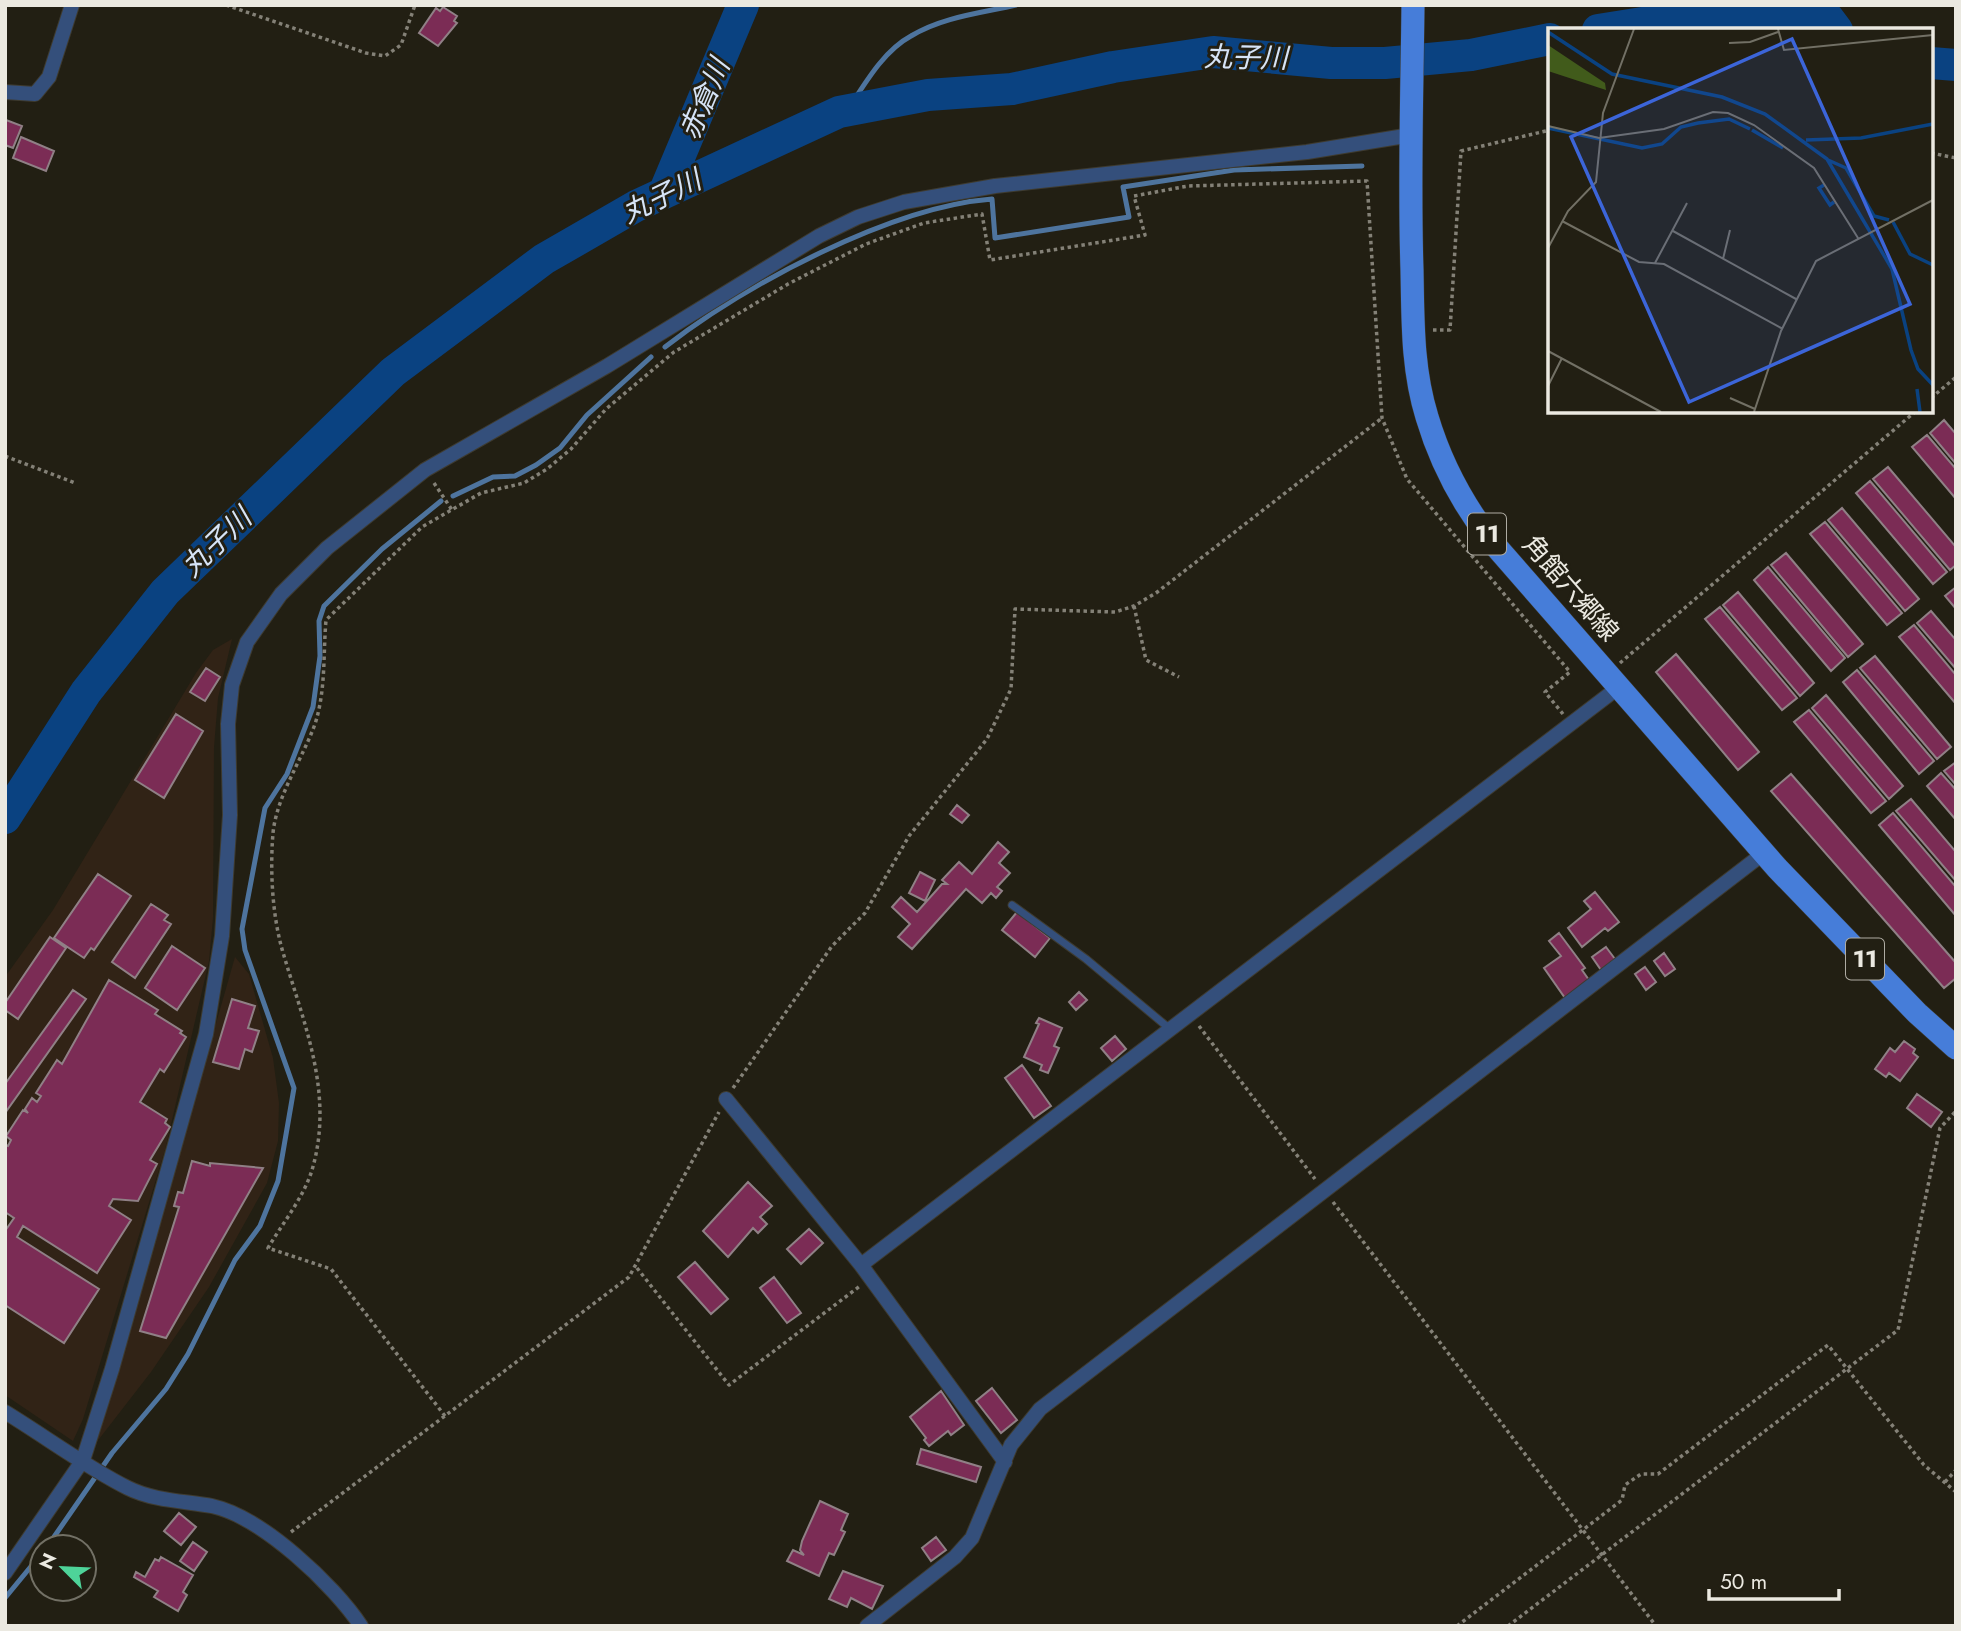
<svg xmlns="http://www.w3.org/2000/svg" width="1961" height="1631" font-family="Jost,'Noto Sans JP',sans-serif">
<style>
.industrial{fill:#312316}
.lines{fill:none;stroke-linecap:round;stroke-linejoin:round}
.stream{stroke:#4e749e;stroke-width:5}
.river{stroke:#0a4281;stroke-width:32}
.building{fill:#7b2c55;stroke:#908086;stroke-width:2}
.lane-casing{stroke:#3e3b30;stroke-width:9}
.street-casing{stroke:#3e3b30;stroke-width:16}
.primary-casing{stroke:#3e3b30;stroke-width:24}
.path{stroke:#848177;stroke-width:3.5;stroke-dasharray:3.5 3.5;stroke-linecap:butt}
.lane{stroke:#344f7b;stroke-width:7}
.street{stroke:#344f7b;stroke-width:14}
.primary{stroke:#467dd9;stroke-width:23}
.labels{text-anchor:middle;stroke-width:6;stroke-linejoin:round;paint-order:stroke}
.shield{fill:#221f13;stroke:#afaca3;stroke-width:2}
.shield-label{font-size:24px;font-weight:bold;fill:#ebe9e1}
.street-label{font-size:26px;fill:#ebe9e1;stroke:#221f13}
.water-label{font-size:28px;font-style:italic;fill:#d6e4f7;stroke:#221f13}
.inset-river{fill:none;stroke:#0a4281;stroke-width:3.5}
.inset-road{fill:none;stroke:#727065;stroke-width:2}
.view{fill:#3c65d9;fill-opacity:0.15;stroke:#3c65d9;stroke-width:3.5}
.inset-edge{fill:none;stroke:#ebe9e1;stroke-width:3.5}
</style>
<rect width="100%" height="100%" fill="#221f13"/>
<!-- industrial -->
<path class="industrial" d="M232,639L218,698L214,747L213,918L209,961L165,1150L83,1419L73,1441L5,1395V977L53,910L196,673L213,650Z
M235,957L249,974L273,1058L279,1103L278,1141L267,1183L209,1287L151,1372L96,1443Z"/>
<g class="lines">
<!-- stream -->
<path class="stream" d="M847,111C864,85 883,51 911,36C942,17 981,13 1016,5
M665,347C745,285 890,207 992,199L995,238L1129,217L1123,187L1234,170L1362,166
M453,496L493,477L515,476L536,465L560,448L587,415L651,357
M47,1547L112,1453L166,1389L188,1354L235,1260L260,1226L278,1181L294,1088L245,950L242,929L265,808L287,774L313,707L320,656L319,621L324,606L382,549L441,501
M5,1598L42,1553"/>
<!-- river -->
<path class="river" d="M1598,30L1693,15L1828,18L1837,30
M1931,63L1956,65
M664,193L743,5
M5,818L86,692L165,592L393,372L544,259L636,206L839,112L928,95L1012,89L1113,67L1213,52L1331,63H1385L1471,55L1550,39"/>
</g>
<!-- building -->
<path class="building" d="M443,7L457,16L454,21L457,23L438,46L419,33L436,8L440,11Z
M6,120L22,126L13,148L5,145Z
M21,137L54,151L46,171L13,158Z
M1944,420L1956,434V464L1930,433Z
M1927,435L1956,469V499L1912,447Z
M1888,467L1956,547V565L1950,570L1873,479Z
M1870,481L1947,572L1933,584L1856,493Z
M1842,508L1919,599L1905,611L1828,520Z
M1825,522L1902,613L1887,625L1810,534Z
M1786,553L1863,644L1848,657L1771,565Z
M1768,567L1845,658L1831,671L1754,580Z
M1956,587V609L1945,596Z
M1738,592L1814,683L1800,696L1723,605Z
M1720,607L1797,698L1782,710L1705,619Z
M1931,611L1956,640V669L1917,623Z
M1914,625L1956,675V704L1899,637Z
M1676,654L1759,752L1738,770L1656,672Z
M1875,656L1951,747L1937,759L1860,668Z
M206,668L220,677L205,701L190,692Z
M1857,670L1934,761L1919,774L1843,682Z
M1826,695L1903,786L1889,799L1812,708Z
M1809,710L1886,801L1871,813L1794,722Z
M176,714L203,731L164,798L135,780Z
M1956,762V785L1944,771Z
M1941,773L1956,790V820L1927,786Z
M1791,774L1956,963V978L1944,988L1771,791Z
M1911,799L1956,852V881L1896,811Z
M957,805L969,815L962,823L950,814Z
M1893,813L1956,887V916L1879,825Z
M998,842L1009,852L999,863L1010,873L997,887L1002,891L996,898L991,893L982,903L966,889L912,949L898,937L910,924L892,907L901,897L917,912L942,884H947L942,880L959,862L972,874Z
M920,872L935,880L925,901L909,893Z
M98,874L131,896L94,950L91,948L84,958L54,938Z
M1595,892L1619,922L1608,931L1605,928L1582,947L1568,928L1591,909L1584,901Z
M151,904L168,915L164,920L171,924L135,978L112,962Z
M1017,912L1050,938L1035,957L1002,930Z
M1559,933L1585,968L1582,970L1589,980L1565,998L1544,968L1561,956L1549,941Z
M50,937L66,948L18,1019L5,1010V1003Z
M172,946L205,968L177,1010L145,988Z
M1606,947L1615,959L1601,970L1592,957Z
M1664,953L1675,969L1665,976L1654,961Z
M1645,967L1656,982L1646,990L1635,974Z
M109,980L158,1010L155,1014L182,1031L180,1033L186,1037L164,1072L160,1069L140,1102L167,1119L165,1123L170,1127L150,1160L157,1164L138,1201L113,1199L109,1206L131,1220L97,1273L23,1226L17,1237L99,1289L64,1343L5,1305V1231L14,1218L5,1212V1145L8,1146L11,1140L6,1136L23,1110L28,1113L25,1109L32,1098L37,1102L41,1096L36,1093L57,1060L62,1064Z
M73,990L86,999L5,1113V1084Z
M1079,992L1087,1000L1076,1010L1069,1002Z
M232,999L255,1006L248,1028L259,1031L252,1052L245,1049L239,1069L213,1062Z
M1039,1018L1062,1028L1054,1046L1059,1048L1048,1073L1040,1070L1042,1065L1024,1057L1039,1024L1036,1023Z
M1115,1036L1126,1049L1112,1061L1101,1048Z
M1904,1041L1915,1049L1913,1053L1918,1057L1900,1081L1889,1073L1886,1077L1875,1069L1890,1048L1895,1052Z
M1022,1065L1051,1106L1034,1118L1005,1078Z
M1917,1094L1942,1112L1931,1127L1907,1108Z
M192,1161L210,1166V1163L263,1168L166,1338L140,1331L179,1207L174,1206L178,1192L183,1193Z
M748,1182L772,1206L760,1217L767,1224L758,1233L753,1228L728,1257L703,1231Z
M809,1229L823,1243L801,1264L787,1249Z
M695,1262L728,1299L711,1314L678,1277Z
M774,1277L801,1313L787,1323L760,1288Z
M992,1388L1017,1420L1001,1433L976,1401Z
M941,1391L964,1425L951,1435L948,1431L929,1446L924,1440L926,1438L910,1417Z
M921,1449L981,1467L976,1482L917,1464Z
M820,1501L848,1514L841,1530L845,1532L834,1555L829,1553L819,1576L787,1561L793,1550L804,1555L800,1550L802,1541Z
M179,1513L196,1527L181,1545L164,1531Z
M936,1537L946,1550L931,1561L922,1548Z
M193,1542L207,1552L194,1571L180,1561Z
M161,1557L193,1575L183,1592L187,1595L178,1611L154,1597L158,1591L134,1577L136,1572L145,1577L155,1559L159,1561Z
M843,1571L883,1586L872,1609L851,1598L847,1607L829,1599Z"/>
<g class="lines">
<defs>
<path id="lane" d="M1012,905L1086,959L1170,1029"/>
<path id="street" d="M5,92L35,94L49,77L72,5
M726,1099L861,1265L1005,1462
M861,1265L1619,687
M5,1412C46,1437 86,1467 128,1488C154,1501 185,1501 212,1506C262,1517 334,1585 361,1626
M5,1573L83,1460L112,1369L206,1034L222,936L230,815L228,724L232,685L247,642L281,594L327,548L425,470L607,366L819,236L858,217L904,202L995,186L1307,152L1411,135
M867,1626L955,1557L972,1538L1011,1445L1040,1409L1764,853"/>
<path id="primary" d="M1413,5C1412,94 1409,182 1412,270C1413,320 1412,369 1427,417C1441,464 1463,505 1493,543L1777,868L1917,1013L1956,1048"/>
</defs>
<!-- lane casing -->
<use href="#lane" class="lane-casing"/>
<!-- street casing -->
<use href="#street" class="street-casing"/>
<!-- primary casing -->
<use href="#primary" class="primary-casing"/>
<!-- path -->
<path class="path" d="M226,5L366,53L385,56L401,45L415,5
M1931,153L1956,158
M1433,330H1450L1461,151L1550,130
M1931,398L1956,377
M5,456L75,483
M434,483L452,510
M1134,606L1146,660L1179,677
M1620,663L1916,411
M1199,1026L1315,1179
M733,1088L832,946L865,913L909,836L987,739L1011,689L1015,609L1115,612L1134,606L1156,593L1382,418
M1333,1202L1656,1626
M637,1268L729,1385L860,1286
M445,1416L331,1269L268,1248C282,1224 304,1197 312,1170C335,1093 303,1022 282,949C272,913 270,869 273,833C277,795 302,760 315,724C326,690 323,655 326,620L422,527L481,493L524,483L547,469L571,449L606,409L674,352L788,284L866,244L924,223L982,214L990,260L1145,235L1134,196L1188,186L1367,181L1382,418L1407,479L1570,672L1545,692L1563,714
M1945,1482L1956,1470
M291,1532L629,1277L719,1112
M1457,1626L1622,1500L1625,1485L1641,1474H1658L1828,1345L1924,1465L1956,1492
M1508,1626L1898,1330L1940,1128L1956,1111"/>
<!-- lane -->
<use href="#lane" class="lane"/>
<!-- street -->
<use href="#street" class="street"/>
<!-- primary -->
<use href="#primary" class="primary"/>
</g>
<g class="labels">
<!-- shield labels -->
<g class="shield">
<rect x="1468" y="513.5" width="38" height="41" rx="5"/>
<rect x="1846" y="938.5" width="38" height="41" rx="5"/>
</g>
<g class="shield-label">
<text x="1487" y="542">11</text>
<text x="1865" y="967">11</text>
</g>
<!-- street labels -->
<g class="street-label">
<text transform="translate(1571 588) rotate(49)" y="9">角館六郷線</text>
</g>
<!-- water labels -->
<g class="water-label">
<text transform="translate(1246 57) rotate(1)" y="10">丸子川</text>
<text transform="translate(704 99) rotate(-67)" y="10">赤倉川</text>
<text transform="translate(661 196) rotate(-26)" y="10">丸子川</text>
<text transform="translate(216 542) rotate(-44)" y="10">丸子川</text>
</g>
</g>
<!-- overview -->
<g transform="translate(1548 28)">
<rect width="385" height="385" fill="#221f13"/>
<path d="M0,17L57,55L58,62L0,43Z" fill="#415b1b"/>
<path class="inset-river" d="M0,4L64,46L174,69L217,86L279,131L344,241L363,322L370,341L385,357M0,100L94,120L114,116L133,99L150,95L181,91L202,101M204,102L235,120M258,112L313,110L385,96M280,132L298,140L326,188L341,192M276,157L271,160L282,177L286,174M345,194L362,226L385,237M369,361L372,384"/>
<path class="inset-road" d="M230,1L236,22L385,7M181,15L202,14L230,4M0,98L51,110L116,101L165,84L180,85L206,97L266,140L310,210M14,193L91,234L116,236L235,301M125,203L248,271M0,220L20,183L48,154L55,85L86,1M175,231L182,202M107,235L139,175M0,323L113,384M0,358L14,330M182,370L207,381M206,384L233,303L268,233L385,172"/>
<path class="view" d="M244,11L362,276L141,374L23,109Z"/>
<rect width="385" height="385" class="inset-edge"/>
</g>
<!-- border -->
<rect width="1961" height="1631" fill="none" stroke="#ebe9e1" stroke-width="14"/>
<!-- north arrow -->
<g transform="translate(63 1568) rotate(294)"><circle r="33" fill="#221f13" stroke="#727065" stroke-width="2"/>
<path d="M0-5L12 26L0 18L-12 26Z" fill="#4ed399"/>
<text y="-10" font-size="19" font-weight="bold" text-anchor="middle" fill="#ebe9e1">N</text>
</g>
<!-- scale -->
<path d="M1709 1589v10h130v-10" fill="none" stroke="#ebe9e1" stroke-width="3.5"/>
<text x="1720" y="1589" font-size="21" fill="#ebe9e1" stroke="#221f13" stroke-width="5" paint-order="stroke">50 m</text>
</svg>
